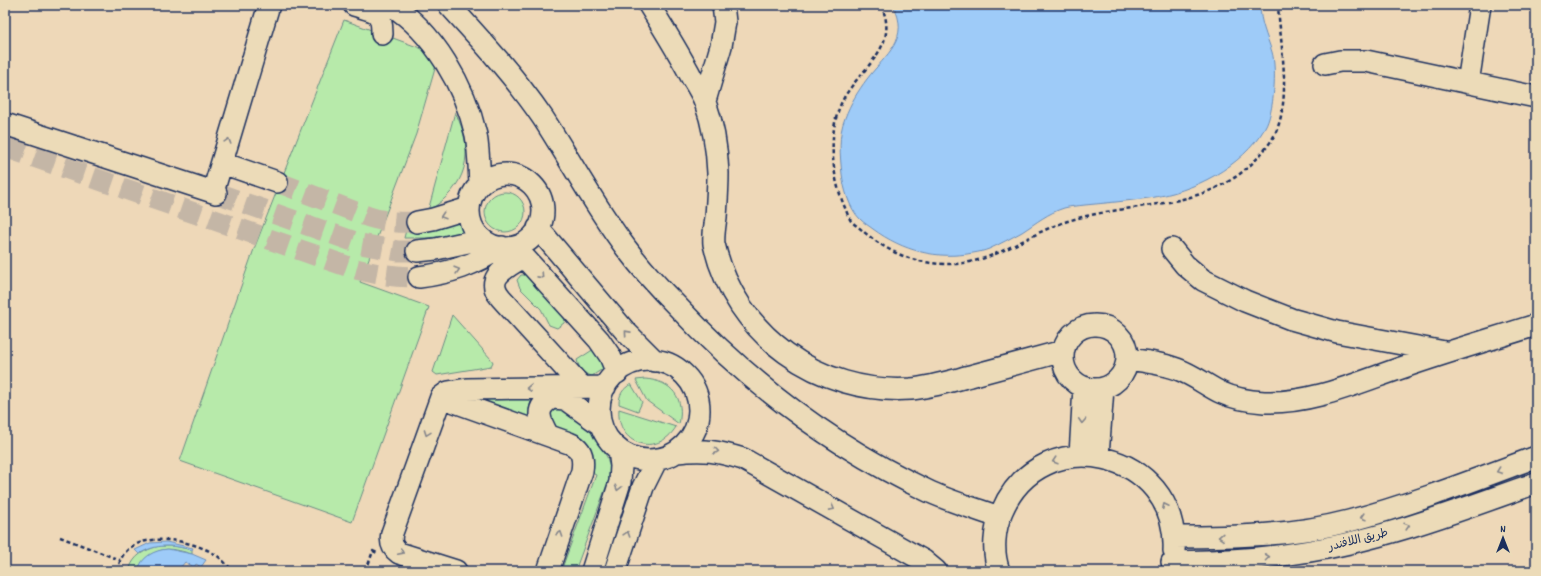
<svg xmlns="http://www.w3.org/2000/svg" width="1541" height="576" font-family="Dekko,'Playpen Sans Arabic',sans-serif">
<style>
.green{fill:#b7eaaa;stroke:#698c84}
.water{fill:#9ecbf8;stroke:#6a8dba}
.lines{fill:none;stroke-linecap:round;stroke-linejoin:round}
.minor-tunnel{stroke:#c4b6a6;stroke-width:21;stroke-dasharray:21 10;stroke-linecap:butt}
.minor-casing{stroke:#1b2f5e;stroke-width:24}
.path{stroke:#1b2f5e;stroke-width:2.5;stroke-dasharray:4 3;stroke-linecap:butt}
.minor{stroke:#ecdbb8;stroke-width:21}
.oneway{stroke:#84858b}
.labels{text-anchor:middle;stroke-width:3;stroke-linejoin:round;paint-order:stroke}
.street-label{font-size:12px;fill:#1b2f5e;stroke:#ecdbb8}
</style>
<rect width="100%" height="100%" fill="#eed8b8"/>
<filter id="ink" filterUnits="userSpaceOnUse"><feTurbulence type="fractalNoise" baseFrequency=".025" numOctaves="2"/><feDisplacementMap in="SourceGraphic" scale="8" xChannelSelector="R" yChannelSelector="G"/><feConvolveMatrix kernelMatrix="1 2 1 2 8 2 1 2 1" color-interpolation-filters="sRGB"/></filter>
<g filter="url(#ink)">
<!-- green -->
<path class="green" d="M344,20L439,55L416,134L360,282L429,307L352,522L180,461L254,249Z
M455,112C476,153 467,187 428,211Z
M485 212a20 20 0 1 1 40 0a20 20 0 1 1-40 0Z
M458,217L464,235L425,238H404L406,230H413Z
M521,275H527L564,315L565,319L564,323L557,328L549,325L541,309L520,288L517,280Z
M452,315L491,359L493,362L491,366L437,375L433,372Z
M594,349L607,366L592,376C584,374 579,369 577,360Z
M645,379C672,381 685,398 679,424L647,401L636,380Z
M631,384L642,402L638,411L619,404C619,394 623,389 631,384Z
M533,393L529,409L530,425L466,396Z
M551,405L581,415L607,457L610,468L609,479L575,571H561L596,475L586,470L556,433L546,410Z
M619,409L676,427C657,458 616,445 619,409Z
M159,546H174L192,550V554C174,549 163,545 147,558C142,562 140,565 138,571H129C133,555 145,550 159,546Z"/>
<!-- water -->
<path class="water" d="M893,5H1260C1260,22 1267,36 1272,52C1277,69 1274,113 1265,128C1242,167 1193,192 1149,198C1128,201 1106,203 1085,205C1078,206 1071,206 1064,208C1048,213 1036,223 1022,232C1011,238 1000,244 989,249C984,251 979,252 973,253C937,260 903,251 873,229C869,226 864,223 860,219C849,208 844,189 842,174C840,156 838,135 845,118C850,104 858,91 867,79C886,54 911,39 893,5Z
M166,542L193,548L192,550C173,545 157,543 139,554L135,550L150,543Z
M168,549L192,554L206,560L201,567L206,571H199L201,567L196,564L194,567L185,562L180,568L183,571H138C141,557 154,550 168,549Z"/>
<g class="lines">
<!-- minor-tunnel -->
<path class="minor-tunnel" d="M5,147L352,268C374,274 395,277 419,277
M277,182L369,217C385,222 400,223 417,222
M216,193L361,244L398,251H417"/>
<defs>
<path id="minor" d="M354,5C375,12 382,9 382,34
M391,5C434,32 465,87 476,135C479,151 479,168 480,184
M449,5C482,41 515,77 543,118C571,161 595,207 626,248C641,268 659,288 677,306C749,383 834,447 930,492C952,502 976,509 999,517
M649,5C664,29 679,53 692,78C697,86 702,94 705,102C713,124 717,150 718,173C718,187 717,202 716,217C715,225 713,236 714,244C735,335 819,395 911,389C932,387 954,380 974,375C1004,367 1034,359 1063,351
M1325,64L1340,61H1366L1536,97
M1468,83L1480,5
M705,101L721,46L725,22L723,5
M5,124L216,193
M222,163L277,182
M469 211a37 37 0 1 1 74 0a37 37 0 1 1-74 0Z
M213,192L269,5
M417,222L433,219L469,208
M538,228L625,331L655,361
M515,247L599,340L610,356L617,373
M1172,249L1185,265L1203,280L1245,301L1291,319L1337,332L1445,352
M417,251L436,249L482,239
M523,257C508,267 483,277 501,298L582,387
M419,277C451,273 474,265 502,247
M1063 357a32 32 0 1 1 64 0a32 32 0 1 1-64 0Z
M1127,359C1144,361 1161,363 1177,369C1194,375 1207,386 1222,393C1235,399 1250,401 1264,402C1312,404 1359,382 1404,367C1447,352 1492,339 1536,325
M599 410a50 50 0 1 1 100 0a50 50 0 1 1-100 0Z
M441,397L569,443C582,448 584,458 582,471L548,571
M548,435C540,421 533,407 553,398L565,399L601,425
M677,452C704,449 717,451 743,459L924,561L936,571
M1080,455L1084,387
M1098,456L1103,388
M1174,537C1232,537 1292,536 1349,521C1413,504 1474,480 1536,457
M1172,562C1214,561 1255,560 1297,553C1379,541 1458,511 1536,483
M456,571L399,553C392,548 390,542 392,533L441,397L448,392L467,389L605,387
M592,571L620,482L621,466L619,450
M615,571L643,487L657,459
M999,571C992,552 994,529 1002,511C1041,419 1179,450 1174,551"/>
</defs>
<!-- minor casing -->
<use href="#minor" class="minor-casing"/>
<!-- path -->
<path class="path" d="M881,5C900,46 864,65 845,96C826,128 831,177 846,210C847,213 849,218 851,221C855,225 860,228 864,232C890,254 918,265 952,264C993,263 1025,236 1062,223C1137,197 1219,217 1271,141C1294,106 1280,44 1278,5
M60,537L120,560
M118,571C122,527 185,538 211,552C219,556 227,564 232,571
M366,571L373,551L377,553"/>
<!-- minor -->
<use href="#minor" class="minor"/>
</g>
<!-- one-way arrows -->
<defs><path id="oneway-chevron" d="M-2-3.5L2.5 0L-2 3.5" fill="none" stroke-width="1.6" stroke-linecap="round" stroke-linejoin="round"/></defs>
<g class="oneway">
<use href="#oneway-chevron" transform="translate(228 141) rotate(-73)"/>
<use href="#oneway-chevron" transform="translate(443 216) rotate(162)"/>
<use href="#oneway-chevron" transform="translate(457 270) rotate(-16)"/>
<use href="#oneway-chevron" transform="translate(541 276) rotate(48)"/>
<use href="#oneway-chevron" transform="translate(627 333) rotate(-132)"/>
<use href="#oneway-chevron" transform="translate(529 388) rotate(179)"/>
<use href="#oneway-chevron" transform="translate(1082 421) rotate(93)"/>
<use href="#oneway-chevron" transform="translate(427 433) rotate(110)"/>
<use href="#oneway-chevron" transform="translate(716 451) rotate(8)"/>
<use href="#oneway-chevron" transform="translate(1055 461) rotate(162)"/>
<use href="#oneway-chevron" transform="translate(1499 471) rotate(160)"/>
<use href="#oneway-chevron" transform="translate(618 488) rotate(105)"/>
<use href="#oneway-chevron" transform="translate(1165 506) rotate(-116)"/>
<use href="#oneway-chevron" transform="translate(832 508) rotate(29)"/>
<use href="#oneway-chevron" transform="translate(1363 517) rotate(163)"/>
<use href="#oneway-chevron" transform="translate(1407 526) rotate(-17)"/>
<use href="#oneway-chevron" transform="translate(560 534) rotate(-71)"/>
<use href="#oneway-chevron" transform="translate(627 534) rotate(-72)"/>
<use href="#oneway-chevron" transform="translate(1221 537) rotate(178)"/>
<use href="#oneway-chevron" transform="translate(401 552) rotate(26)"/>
<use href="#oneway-chevron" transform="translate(1267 557) rotate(-7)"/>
</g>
</g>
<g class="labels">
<!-- street labels -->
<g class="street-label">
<text transform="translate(1358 539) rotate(-14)" y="4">طريق اللافندر</text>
</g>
</g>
<!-- margin -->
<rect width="1541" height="576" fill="none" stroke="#ecdbb8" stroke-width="20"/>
<rect x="10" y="10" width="1521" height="556" fill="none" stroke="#1b2f5e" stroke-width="1.5" filter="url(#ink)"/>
<!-- north arrow -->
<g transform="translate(1503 538)" stroke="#ecdbb8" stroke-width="3" paint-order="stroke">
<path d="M0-3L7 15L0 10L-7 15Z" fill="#1b2f5e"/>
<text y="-6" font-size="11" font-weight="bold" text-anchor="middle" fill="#1b2f5e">N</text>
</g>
</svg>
